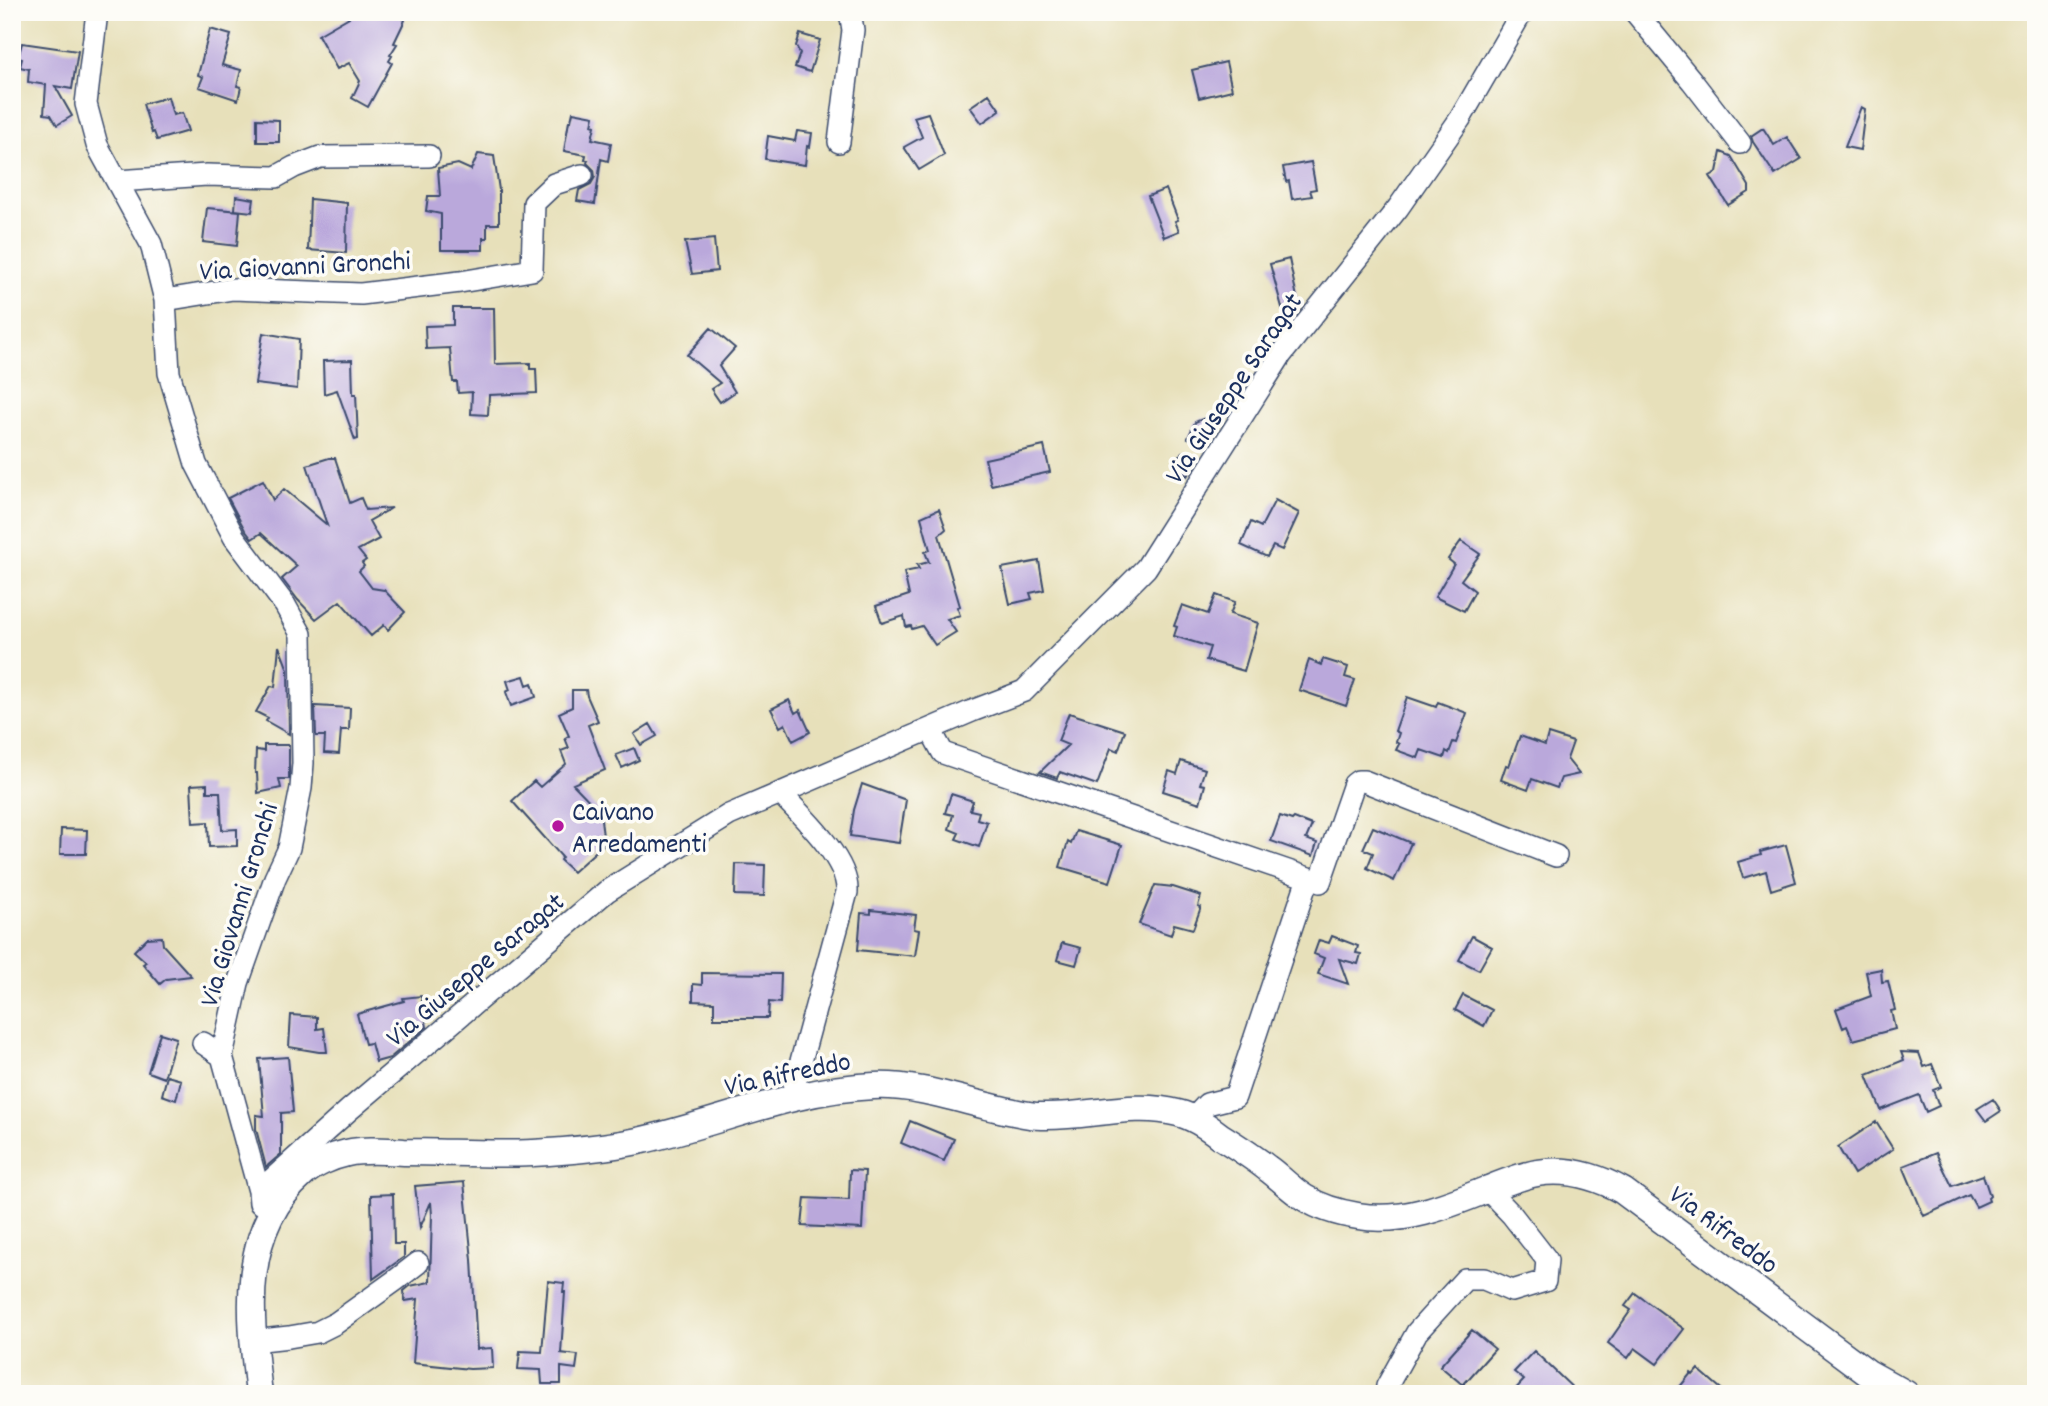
<svg xmlns="http://www.w3.org/2000/svg" width="2048" height="1406" font-family="Dekko,sans-serif">
<style>
.building{fill:#baa8db}
.lines{fill:none;stroke-linecap:round;stroke-linejoin:round}
.minor-casing{stroke:#3a4a6c;stroke-width:24}
.major-casing{stroke:#3a4a6c;stroke-width:29}
.minor{stroke:#fff;stroke-width:21}
.major{stroke:#fff;stroke-width:26}
.poi-dot{fill:#b5179e;stroke:#fdfcf7;stroke-width:2.5}
.labels{text-anchor:middle;stroke-width:7;stroke-linejoin:round;paint-order:stroke}
.street-label{font-size:28px;fill:#1b2f5e;stroke:#fdfcf7}
.poi-label{font-size:28px;fill:#1b2f5e;stroke:#fdfcf7;text-anchor:start}
</style>
<rect width="100%" height="100%" fill="#fdfcf7"/>
<filter id="ink" filterUnits="userSpaceOnUse"><feTurbulence type="fractalNoise" baseFrequency=".0143" numOctaves="2"/><feDisplacementMap in="SourceGraphic" scale="14" xChannelSelector="R" yChannelSelector="G"/><feConvolveMatrix kernelMatrix="1 2 1 2 8 2 1 2 1" color-interpolation-filters="sRGB"/></filter>
<filter id="wash" filterUnits="userSpaceOnUse"><feTurbulence type="fractalNoise" baseFrequency=".00686" numOctaves="4" result="noise"/><feDisplacementMap in="SourceGraphic" scale="28" xChannelSelector="R" yChannelSelector="G"/><feGaussianBlur stdDeviation="1.57" result="paint"/><feColorMatrix in="noise" values="0 0 0 0 0 0 0 0 0 0 0 0 0 0 0 0 0 1.4 0 .05"/><feComposite in="paint" operator="in"/></filter>
<g filter="url(#wash)">
<rect width="100%" height="100%" fill="#e7e0ba"/>
<g id="blocks">
<!-- building -->
<path class="building" d="M358,12H393L405,20L394,43L397,44L390,55L392,56L389,61L392,63L368,107L352,98L360,81L349,63L337,69L318,35Z
M210,29L231,35L222,65L241,70L237,86L241,87L238,100L199,87L203,77L198,75Z
M800,34L820,40L810,72L795,67L800,53L796,46Z
M22,43L78,51L72,89L55,86L72,116L57,125L51,115L44,114L46,85L28,82L29,69L20,67L22,59L18,58Z
M1226,62L1232,90L1199,98L1192,70Z
M989,94L1000,110L982,123L970,107Z
M168,97L173,115L182,113L188,131L157,140L154,132L152,133L143,104Z
M1861,107L1865,109L1860,150L1845,147Z
M573,112L594,116L592,125L595,126L592,139L611,143L608,161L601,159L595,204L577,201L579,190L591,184L595,177L594,170L587,163L588,160H585L586,155L564,151L569,121H571Z
M928,113L944,155L919,170L904,147L922,137L914,117Z
M257,119L279,120V142H257Z
M1763,128L1774,145L1787,137L1801,159L1775,175L1753,142L1751,136Z
M797,131L812,133L810,147L807,146L805,165L765,159L768,136L795,141Z
M1721,152L1731,156L1749,186V192L1728,205L1710,176L1717,172Z
M478,154L494,156L499,190V224H487V238H483V250H441V214L426,211L428,196H440L438,168L458,164L471,170Z
M1311,162L1316,189L1310,190L1312,196L1292,199L1289,181L1286,182L1283,167Z
M1166,189L1178,220L1175,221L1179,231L1164,237L1148,196Z
M236,196L254,199L252,212L235,210Z
M310,199L347,203L346,253L308,250Z
M207,208L240,211L237,246L203,242Z
M714,239L717,271L692,274L685,242Z
M1289,259L1299,307L1283,311L1270,264Z
M453,308H494L495,364L530,363V369H536L537,393L489,395L488,415L471,414L472,392L458,393L457,382H453L450,348L426,349L425,326L453,325Z
M711,328L735,348L719,366L735,392L720,402L711,389L720,383L687,355Z
M263,333L299,339L297,389L255,384Z
M352,360L353,394H356L358,439L355,440L337,390L324,394L323,361Z
M1205,418L1215,431L1198,442L1188,438L1195,422Z
M1044,446L1050,472L991,485L985,459Z
M1183,452L1196,464L1187,476L1173,463Z
M329,458H335L350,503L361,498L366,510L392,508L369,521L379,539L358,550L366,560L362,563L364,566L359,571L372,588L384,590L405,612L388,630L384,625L371,636L340,601L316,619L298,600L282,579L297,566L261,533L252,539L245,530L228,498L263,480L273,500L284,489L327,525L307,465Z
M1275,500L1299,513L1282,550L1273,546L1267,557L1241,545L1251,522L1261,527Z
M939,509L946,529L939,535L960,606L957,607L960,615L947,619L956,632L935,645L922,626L912,629L911,626L906,627L904,616L882,623L876,606L909,595L904,572L919,569L917,565L929,562L925,552L930,550L921,517Z
M1461,541L1480,554L1461,580L1475,591L1464,611L1435,597L1454,564L1448,559Z
M1039,561L1044,590L1030,593L1032,599L1010,604L1002,568Z
M1216,595L1235,602L1230,614L1258,623L1244,671L1206,660L1210,647L1174,636L1177,627L1174,626L1182,605L1208,614Z
M279,646L288,670L289,734L266,721L268,718L256,712L271,686L275,687Z
M1323,659L1348,667L1345,677L1355,680L1346,706L1299,690L1309,660L1321,665Z
M524,676L527,685L532,683L536,697L511,706L506,692L510,690L507,681Z
M572,690H586L587,696L598,721L588,725L605,770L573,784L600,812L604,844L573,872L560,860L562,857L512,801L534,781L540,787L566,764L561,751L569,748L565,738L569,736L559,713L572,707Z
M1407,697L1436,707L1438,702L1467,713L1456,743L1453,742L1449,753L1446,751L1444,758L1421,750L1418,758L1396,750L1399,744L1396,742L1399,733L1395,731Z
M789,700L795,713L800,710L810,732L793,741L785,724L780,727L771,709Z
M315,706L350,708L349,730H341L339,754L324,753L325,736H316Z
M1069,713L1125,731L1118,751L1111,748L1097,785L1060,772L1057,778L1040,772L1068,745L1058,741Z
M650,724L657,736L641,745L634,734Z
M1548,734L1573,742L1567,759L1579,774L1561,778L1557,788L1532,779L1528,790L1501,780L1506,765L1509,766L1520,736L1545,745Z
M264,745H289V779H279L281,788L258,793L257,773H255L256,750L264,751Z
M634,748L639,760L622,768L616,755Z
M1181,761L1205,769L1200,784L1205,785L1200,803L1163,791L1169,771L1177,774Z
M207,784V792H220L222,830L237,829V846L209,847L208,822L193,823L191,785Z
M862,784L906,800L899,843L850,836L854,810Z
M951,794L973,801L970,810L979,812L977,819L987,822L979,847L956,839L959,833L949,829L953,815L945,813Z
M1280,816L1292,820L1294,818L1312,825L1306,839L1317,843L1313,856L1271,841Z
M1373,827L1411,843L1394,881L1367,868L1373,853L1363,849Z
M61,829L87,830L86,854H60Z
M1076,831L1122,845L1110,882L1060,867L1068,842L1071,844Z
M1786,845L1796,882L1771,890L1766,871L1743,878L1738,862L1761,855L1760,852Z
M736,864L765,865L764,896L735,895Z
M1155,885L1173,887L1201,896L1198,906L1201,907L1193,929L1174,924L1171,935L1139,924Z
M871,910L916,915L914,929L919,930L915,956L858,950L861,913L871,914Z
M1332,936L1358,946L1356,953L1361,954L1358,964L1339,959L1348,984L1318,974L1324,958L1314,954L1319,940L1329,943Z
M1472,936L1492,947L1479,970L1459,960Z
M162,937L163,945L191,976L166,979L160,984L143,964L146,962L134,951L147,938Z
M1062,943L1081,948L1076,965L1057,960Z
M1881,969L1882,982L1888,981L1895,1010L1891,1011L1895,1029L1853,1040L1847,1026L1843,1028L1836,1009L1871,996L1866,972Z
M702,973L781,974L780,1003L769,1002L768,1018H714V1002L693,1001V984L702,985Z
M1463,995L1492,1010L1484,1026L1455,1010Z
M421,996L427,1027L390,1058L376,1062L371,1043L365,1044L357,1014L404,1001L403,998Z
M291,1015L317,1017V1029L324,1028L327,1052H319L289,1047Z
M160,1033L176,1038L164,1078L148,1072Z
M1901,1052L1919,1053L1924,1067L1932,1064L1941,1087L1933,1090L1939,1106L1926,1112L1919,1095L1881,1110L1867,1075L1904,1060Z
M288,1057L293,1112L281,1113V1154L266,1167L256,1129V1115L264,1116L259,1059Z
M167,1076L181,1080L176,1100L162,1095Z
M1993,1099L2001,1111L1986,1121L1977,1109Z
M910,1121L954,1139L944,1161L901,1143Z
M1876,1122L1893,1149L1854,1174L1838,1147Z
M1936,1153L1952,1186L1983,1175L1990,1196L1988,1198L1989,1201L1976,1207L1969,1195L1924,1216L1903,1166Z
M850,1170L865,1171L862,1229L802,1226L805,1198L849,1200Z
M464,1182L472,1260L477,1349L492,1348L493,1368L470,1369L413,1363L418,1299L405,1301L404,1291L410,1286L430,1282L432,1215L431,1202L420,1228L415,1186Z
M393,1194L394,1244H404V1257L373,1279L371,1195Z
M548,1281L564,1283L563,1292H565L561,1353L578,1355L576,1369L561,1367V1384H542L541,1370L518,1369L520,1351L542,1352Z
M1635,1293L1684,1329L1657,1364L1635,1348L1628,1358L1608,1343L1631,1310L1625,1306Z
M1472,1330L1495,1349L1463,1385L1440,1366Z
M1534,1351L1579,1394H1511L1524,1380L1514,1372Z
M1698,1369L1727,1394H1674L1691,1373L1693,1375Z"/>
</g>
</g>
<g filter="url(#ink)">
<use href="#blocks" fill-opacity="0" stroke="#3a4a6c" stroke-width="2"/>
<g class="lines">
<defs>
<path id="minor" d="M97,12L86,104L97,145L151,244L165,300L169,373L196,464L234,537L285,605L301,634L303,763L301,788L289,848L275,878L238,983L222,1056L203,1043
M1635,12L1692,81L1740,143
M839,142L853,30L850,12
M117,181L207,175L276,177L294,167L320,157L429,156
M165,300L233,289L361,294L460,282L532,270L534,203L554,184L582,175
M930,729L943,753L1320,882L1354,784L1358,781H1364L1556,856
M780,793C802,816 849,860 847,892L791,1098
M222,1056L259,1191L260,1203
M1194,1118L1207,1104L1235,1097L1308,878
M259,1191L349,1110L607,891L729,815L972,711L1024,691L1146,568L1281,355L1398,208L1460,119L1522,12
M253,1341L289,1337L318,1332L336,1323L396,1280L418,1263
M1386,1394L1387,1386L1417,1332L1465,1279H1484L1512,1291L1545,1281L1547,1260L1512,1215L1488,1190"/>
<path id="major" d="M259,1394C250,1317 238,1231 303,1174C314,1164 333,1156 347,1153C365,1149 385,1151 404,1152C447,1152 490,1155 533,1153C568,1151 604,1148 638,1141C717,1124 792,1089 874,1086C920,1084 964,1102 1009,1111C1019,1113 1030,1116 1041,1116C1086,1118 1133,1101 1178,1113C1194,1117 1207,1126 1220,1136C1236,1146 1252,1156 1267,1168C1280,1177 1291,1190 1305,1198C1321,1208 1339,1213 1358,1216C1404,1224 1449,1205 1491,1188C1506,1182 1521,1176 1537,1173C1568,1168 1596,1176 1623,1191L1868,1373L1906,1394"/>
</defs>
<!-- minor casing -->
<use href="#minor" class="minor-casing"/>
<!-- major casing -->
<use href="#major" class="major-casing"/>
<!-- minor -->
<use href="#minor" class="minor"/>
<!-- major -->
<use href="#major" class="major"/>
</g>
</g>
<!-- markers -->
<circle class="poi-dot" cx="558" cy="826" r="7"/>
<g class="labels">
<!-- street labels -->
<g class="street-label">
<text transform="translate(305 264) rotate(-3)" y="10">Via Giovanni Gronchi</text>
<text transform="translate(1232 387) rotate(-56)" y="10">Via Giuseppe Saragat</text>
<text transform="translate(237 904) rotate(-73)" y="10">Via Giovanni Gronchi</text>
<text transform="translate(474 968) rotate(-40)" y="10">Via Giuseppe Saragat</text>
<text transform="translate(787 1072) rotate(-12)" y="10">Via Rifreddo</text>
<text transform="translate(1725 1228) rotate(37)" y="10">Via Rifreddo</text>
</g>
<!-- poi labels -->
<g class="poi-label">
<text x="572" y="820">Caivano<tspan x="572" dy="32">Arredamenti</tspan></text>
</g>
</g>
<!-- margin -->
<rect width="2048" height="1406" fill="none" stroke="#fdfcf7" stroke-width="42"/>
</svg>
